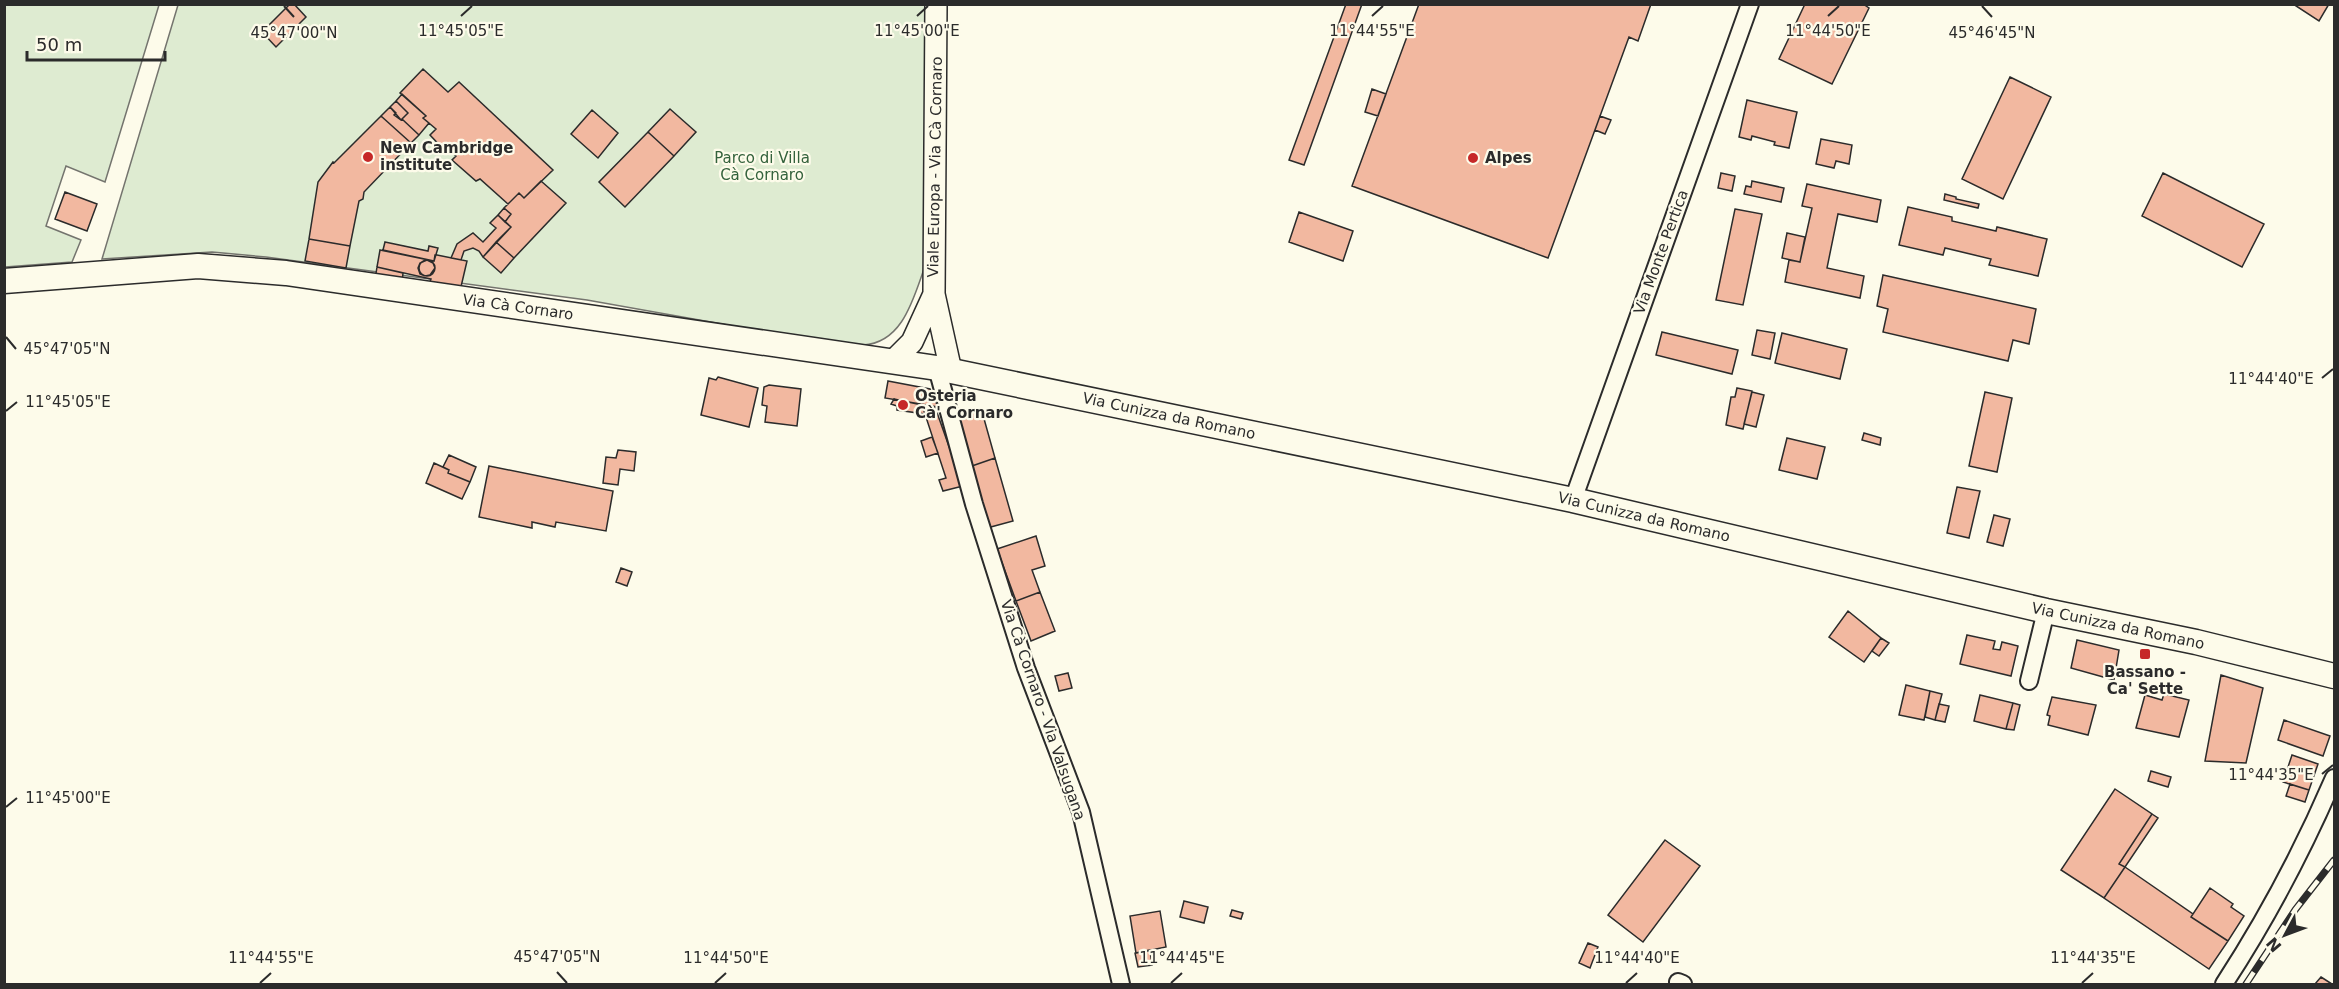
<svg xmlns="http://www.w3.org/2000/svg" width="2339" height="989" font-family="'DejaVu Sans',sans-serif">
<style>
.green{fill:#deebd1;stroke:#74746e;stroke-width:1.5}
.building{fill:#f2b8a0;stroke:#2b2b2b;stroke-width:1.5;fill-rule:evenodd}
.lines{fill:none;stroke-linecap:round;stroke-linejoin:round}
.minor-casing{stroke:#2b2b2b;stroke-width:20}
.tertiary-casing{stroke:#2b2b2b;stroke-width:24}
.secondary-casing{stroke:#2b2b2b;stroke-width:27}
.minor{stroke:#fdfbea;stroke-width:16}
.tertiary{stroke:#fdfbea;stroke-width:21}
.secondary{stroke:#fdfbea;stroke-width:24}
.rail-casing{stroke:#2b2b2b;stroke-width:7}
.rail{stroke:#fdfbea;stroke-width:4.5;stroke-dasharray:14;stroke-linecap:butt}
.ticks{fill:none;stroke:#2b2b2b;stroke-width:2}
.poi-dot{fill:#c62828;stroke:#fdfbea;stroke-width:2}
.labels{text-anchor:middle;stroke-width:4.5;stroke-linejoin:round;paint-order:stroke}
.poi-label{font-size:15px;font-weight:bold;fill:#2b2b2b;stroke:#fdfbea;text-anchor:start}
.park-label{font-size:15px;fill:#34623c;stroke:#fdfbea}
.street-label{font-size:15px;fill:#2b2b2b;stroke:#fdfbea}
.ticks-label{font-size:15px;text-anchor:middle;fill:#2b2b2b;stroke:#fdfbea;stroke-width:4.5;stroke-linejoin:round;paint-order:stroke}
</style>
<rect width="100%" height="100%" fill="#fdfbea"/>
<!-- green -->
<path class="green" d="M5,4L159,5L105,182L66,166L46,226L81,240L72,262L5,267Z
M178,5H928L924,269C913,300 902,343 863,345L783,335L587,300L266,257L212,252L102,259Z"/>
<!-- building -->
<path class="building" d="M290,4H294L306,17L276,47L262,32Z
M1346,4H1362L1304,165L1289,160Z
M1419,4H1651L1638,41L1629,37L1548,258L1352,186Z
M1805,4H1863L1869,8L1832,84L1779,59Z
M2293,4H2329L2319,21Z
M423,69L448,92L459,82L553,170L524,198L519,193L508,204L480,179L476,181L452,160L456,156L449,150L447,153L430,135L436,129L423,118L426,116L400,93Z
M2010,77L2051,97L2003,199L1962,179Z
M1372,89L1386,94L1378,116L1365,112Z
M402,94L426,116L423,118L429,123L419,135L402,119L408,113L396,101Z
M1747,100L1797,112L1789,148L1774,145L1775,142L1752,136L1751,140L1739,137Z
M396,101L408,113L401,120L390,107Z
M390,107L396,113L394,115L401,120L402,119L419,135L411,143L381,116Z
M670,109L696,132L674,156L648,132Z
M592,110L618,133L598,158L571,134Z
M381,116L411,143L364,192L363,199L359,201L350,246L309,239L318,182L333,162L334,163Z
M1600,116L1611,120L1605,134L1595,130Z
M648,132L674,156L625,207L599,182Z
M1821,139L1852,145L1849,164L1836,161L1834,168L1816,164Z
M1721,173L1735,176L1732,191L1718,188Z
M2163,173L2264,224L2242,267L2142,216Z
M541,181L566,203L514,258L496,242L511,227L505,222L511,214L504,208L519,193L524,198Z
M1752,181L1784,188L1781,202L1744,194L1746,186L1751,187Z
M1807,184L1881,200L1877,222L1838,214L1827,268L1864,276L1860,298L1785,282L1789,260L1800,262L1812,208L1802,206Z
M65,192L97,204L87,231L55,219Z
M1945,194L1956,197V199L1979,204L1978,208L1944,200Z
M1908,207L1952,217V221L1996,231L1997,227L2047,239L2038,276L1989,265L1991,259L1945,248L1943,255L1899,245Z
M504,208L511,214L505,222L498,215Z
M1735,209L1762,214L1743,305L1716,300Z
M1299,212L1353,231L1343,261L1289,242Z
M498,215L511,227L483,257L479,251L473,248L464,251L461,260L451,258L457,244L473,233L483,242L496,228L490,223Z
M1787,233L1805,237L1800,262L1782,258Z
M309,239L350,246L346,268L305,261Z
M385,242L428,251L429,246L438,248L434,261L383,250Z
M496,242L514,258L501,273L483,257Z
M380,250L434,261L435,255H437L467,261L460,291L429,284L431,279L377,267ZM427,260L433,263L435,268L430,275L425,276L420,274L418,268L420,263Z
M419 268a8 8 0 1 1 16 0a8 8 0 1 1-16 0Z
M377,267L403,273L402,282L375,280Z
M1883,275L2036,309L2029,344L2013,340L2008,361L1883,332L1888,309L1877,306Z
M1757,330L1775,333L1770,359L1752,355Z
M1662,332L1738,350L1732,374L1656,355Z
M1782,333L1847,349L1840,379L1775,363Z
M718,377L758,388L749,427L701,415L709,378L716,380Z
M888,381L930,389L938,407L885,398Z
M769,385L801,389L797,426L765,422L767,406L762,405L764,387Z
M1737,388L1752,391L1743,429L1726,425L1731,397H1735Z
M1752,392L1764,395L1756,427L1744,424Z
M1985,392L2012,398L1997,472L1969,466Z
M894,399L922,405L925,414L897,410V406L891,404Z
M922,405L935,407L963,486L943,491L939,480L946,478Z
M981,408L995,458L969,467L954,416Z
M1864,433L1881,438L1880,445L1862,440Z
M932,437L938,453L926,457L921,441Z
M1787,438L1825,447L1817,479L1779,470Z
M618,450L636,452L634,471L620,469L618,485L603,483L606,457L616,458Z
M449,455L476,467L470,482L448,473L449,470L443,467Z
M995,458L1013,521L987,528L969,467Z
M434,463L449,470L448,473L470,482L462,499L426,483Z
M489,466L613,491L606,531L556,522L555,527L532,522V528L479,517Z
M1957,487L1980,491L1969,538L1947,533Z
M1994,515L2010,519L2003,546L1987,542Z
M1036,536L1045,566L1032,570L1040,592L1016,601L997,549Z
M621,568L632,572L627,586L616,582Z
M1040,592L1055,631L1031,641L1016,601Z
M1848,611L1881,638L1864,662L1829,637Z
M1967,635L1995,641L1993,649L2000,650L2002,642L2018,646L2011,676L1960,664Z
M1881,638L1889,643L1879,656L1872,651Z
M2077,640L2119,650L2114,680L2071,668Z
M1068,673L1072,688L1059,691L1055,676Z
M2221,675L2263,688L2246,763L2205,761Z
M1906,685L1930,691L1924,720L1899,715Z
M1930,691L1942,694L1935,720L1925,717Z
M2164,694L2189,700L2179,737L2136,728L2145,695L2162,700Z
M1980,695L2013,703L2006,729L1974,721Z
M2052,697L2096,705L2088,735L2048,725L2050,716L2047,715Z
M2013,703L2020,705L2014,730L2006,729Z
M1939,704L1949,706L1945,722L1935,720Z
M2284,720L2330,736L2323,756L2278,740Z
M2292,755L2318,764L2309,790L2283,782Z
M2151,771L2171,777L2168,787L2148,781Z
M2290,784L2309,790L2305,802L2286,796Z
M2115,789L2152,814L2119,864L2125,867L2104,898L2061,870Z
M2152,814L2158,818L2125,867L2119,864Z
M1665,840L1700,866L1643,942L1608,915Z
M2125,867L2193,914L2191,917L2228,941L2209,969L2104,898Z
M2210,888L2233,904L2231,907L2244,916L2228,941L2191,917Z
M1184,901L1208,907L1204,923L1180,917Z
M1232,910L1243,913L1241,919L1230,916Z
M1160,911L1166,947L1136,953L1130,916Z
M1588,943L1598,947L1590,968L1579,963Z
M1150,950L1152,965L1138,967L1135,953Z
M2321,977L2332,984H2315Z"/>
<g class="lines">
<defs>
<path id="minor" d="M937,368L974,504L1026,668L1081,812L1121,984
M1573,500L1750,4
M2029,681L2046,611
M1678,982L1683,984
M2224,984C2267,918 2303,850 2334,778"/>
<path id="tertiary" d="M936,4L934,294L951,371
M894,360L912,342L934,294"/>
<path id="secondary" d="M4,281L198,266L286,273L937,368L1573,500L2046,611L2196,642L2334,676"/>
</defs>
<!-- minor casing -->
<use href="#minor" class="minor-casing"/>
<!-- tertiary casing -->
<use href="#tertiary" class="tertiary-casing"/>
<!-- secondary casing -->
<use href="#secondary" class="secondary-casing"/>
<!-- minor -->
<use href="#minor" class="minor"/>
<!-- tertiary -->
<use href="#tertiary" class="tertiary"/>
<!-- secondary -->
<use href="#secondary" class="secondary"/>
<defs>
<path id="rail" d="M2246,984L2295,910L2334,860"/>
</defs>
<!-- rail casing -->
<use href="#rail" class="rail-casing"/>
<!-- rail -->
<use href="#rail" class="rail"/>
</g>
<!-- ticks -->
<path class="ticks" d="M284,6L294,17M1982,6L1992,17M461,16L472,6M917,16L928,6M1372,16L1383,6M1828,16L1839,6M6,337L16,349M2322,378L2333,369M6,411L17,402M2322,774L2333,765M6,807L17,798M557,972L567,983M260,983L271,973M715,983L726,973M1171,983L1182,973M1626,983L1637,973M2082,983L2093,973"/>
<!-- markers -->
<g class="poi-dot">
<circle cx="368" cy="157" r="6"/>
<circle cx="1473" cy="158" r="6"/>
<circle cx="903" cy="405" r="6"/>
<rect x="2139" y="648" width="12" height="12" rx="3"/>
</g>
<g class="labels">
<!-- poi labels -->
<g class="poi-label">
<text x="380" y="153">New Cambridge<tspan x="380" dy="17">institute</tspan></text>
<text x="1485" y="163">Alpes</text>
<text x="915" y="401">Osteria<tspan x="915" dy="17">Cà' Cornaro</tspan></text>
<text x="2145" y="677" text-anchor="middle">Bassano -<tspan x="2145" dy="17">Ca' Sette</tspan></text>
</g>
<!-- park labels -->
<g class="park-label">
<text x="762" y="163">Parco di Villa<tspan x="762" dy="17">Cà Cornaro</tspan></text>
</g>
<!-- street labels -->
<g class="street-label">
<text transform="translate(935 167) rotate(-89)" y="5">Viale Europa - Via Cà Cornaro</text>
<text transform="translate(1661 252) rotate(-70)" y="5">Via Monte Pertica</text>
<text transform="translate(518 307) rotate(8)" y="5">Via Cà Cornaro</text>
<text transform="translate(1169 416) rotate(12)" y="5">Via Cunizza da Romano</text>
<text transform="translate(1644 517) rotate(13)" y="5">Via Cunizza da Romano</text>
<text transform="translate(2118 626) rotate(12)" y="5">Via Cunizza da Romano</text>
<text transform="translate(1043 710) rotate(71)" y="5">Via Cà Cornaro - Via Valsugana</text>
</g>
</g>
<g class="ticks-label">
<text x="461" y="36">11°45'05"E</text>
<text x="917" y="36">11°45'00"E</text>
<text x="1372" y="36">11°44'55"E</text>
<text x="1828" y="36">11°44'50"E</text>
<text x="294" y="38">45°47'00"N</text>
<text x="1992" y="38">45°46'45"N</text>
<text x="67" y="354">45°47'05"N</text>
<text x="2271" y="384">11°44'40"E</text>
<text x="68" y="407">11°45'05"E</text>
<text x="2271" y="780">11°44'35"E</text>
<text x="68" y="803">11°45'00"E</text>
<text x="557" y="962">45°47'05"N</text>
<text x="271" y="963">11°44'55"E</text>
<text x="726" y="963">11°44'50"E</text>
<text x="1182" y="963">11°44'45"E</text>
<text x="1637" y="963">11°44'40"E</text>
<text x="2093" y="963">11°44'35"E</text>
</g>
<!-- border -->
<rect width="2339" height="989" fill="none" stroke="#2b2b2b" stroke-width="12"/>
<!-- north arrow -->
<g transform="translate(2285 935) rotate(229)" stroke="#fdfbea" stroke-width="4.5" paint-order="stroke">
<path d="M0-4.5L10 22L0 15L-10 22Z" fill="#2b2b2b"/>
<text y="-9" font-size="16" font-weight="bold" text-anchor="middle" fill="#2b2b2b">N</text>
</g>
<!-- scale -->
<path d="M27 51v9h138v-9" fill="none" stroke="#2b2b2b" stroke-width="3"/>
<text x="36" y="51" font-size="18" fill="#2b2b2b" stroke="#fdfbea" stroke-width="4.5" paint-order="stroke">50 m</text>
</svg>
